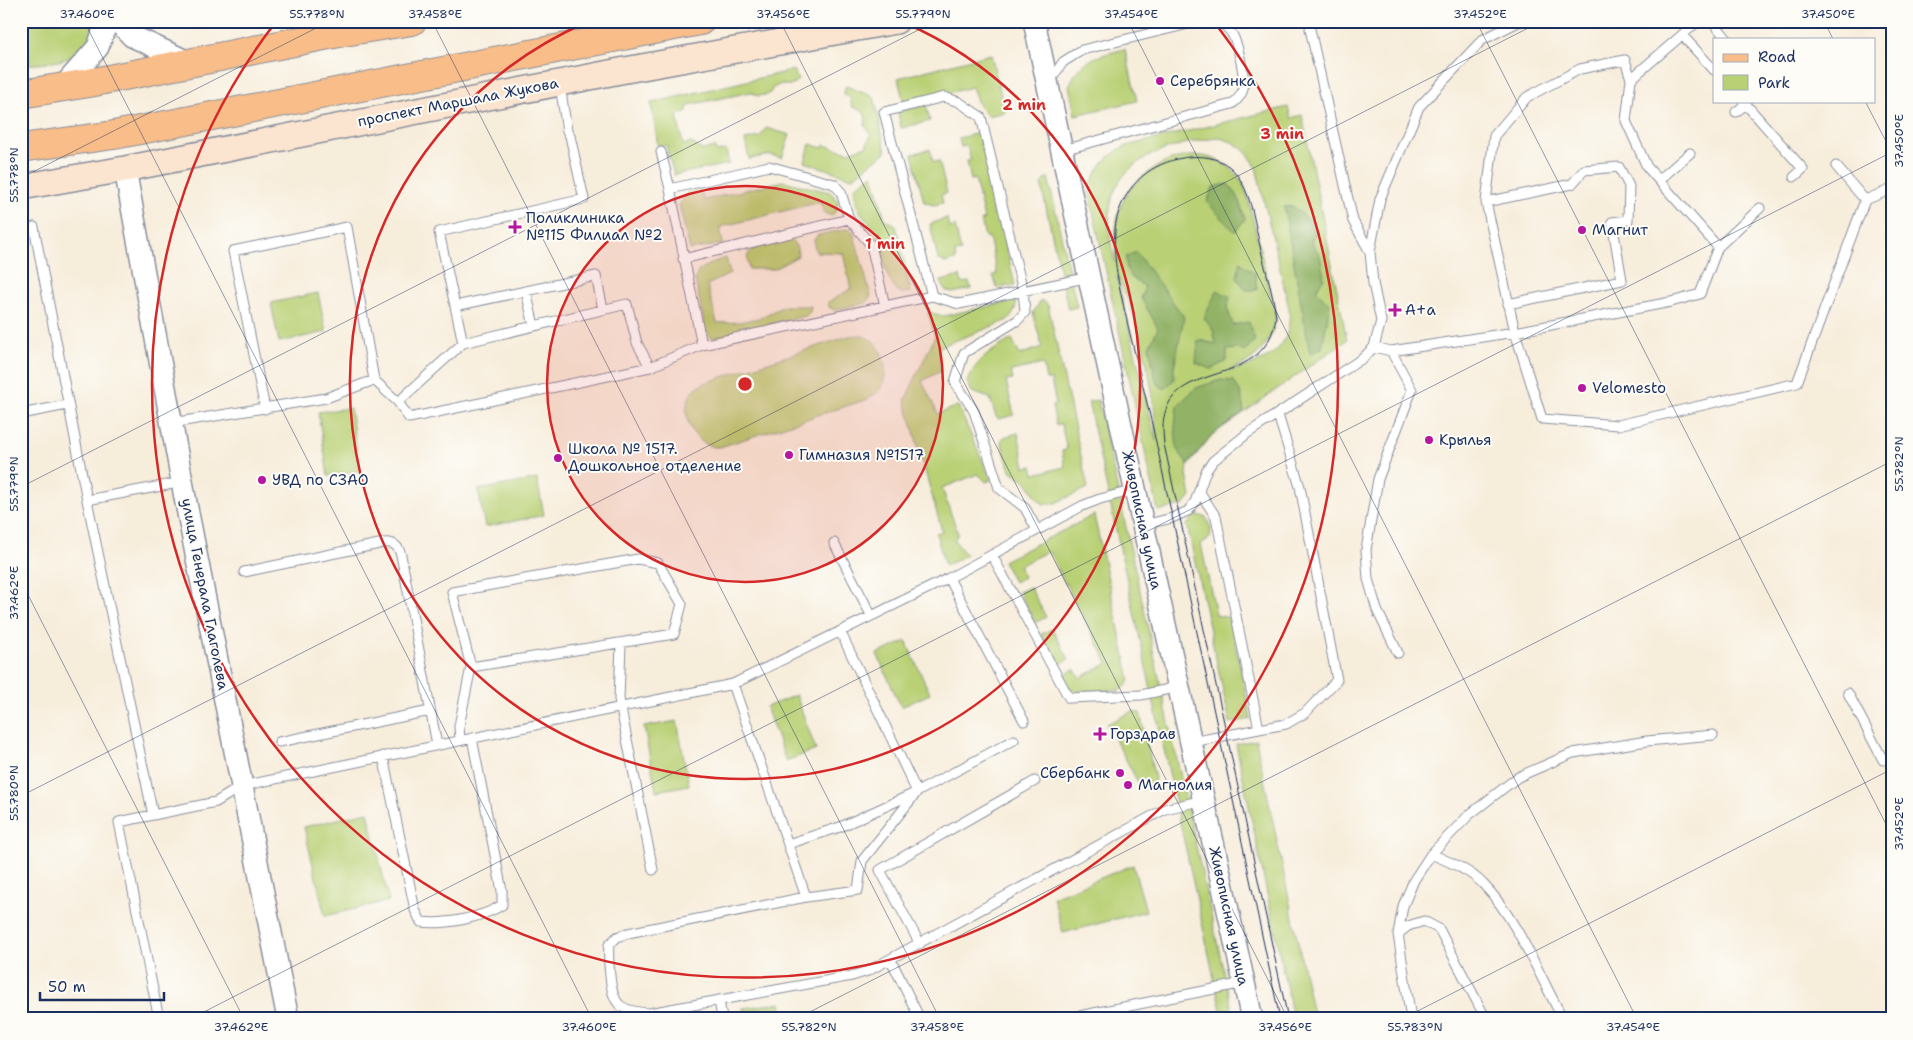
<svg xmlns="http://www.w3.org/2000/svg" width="1913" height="1040" font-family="'Shantell Sans',sans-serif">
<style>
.green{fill:#b9d074;stroke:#6a8069;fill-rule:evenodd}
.forest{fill:#92b266;stroke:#567062}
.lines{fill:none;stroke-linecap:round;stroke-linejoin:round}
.service-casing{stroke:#898e9c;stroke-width:11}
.tertiary-casing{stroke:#898e9c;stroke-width:24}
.secondary-casing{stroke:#898e9c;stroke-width:28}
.primary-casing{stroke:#898e9c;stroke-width:30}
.service{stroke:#fff;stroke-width:9}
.tertiary{stroke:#fff;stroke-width:21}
.secondary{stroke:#fce5d0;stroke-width:25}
.primary{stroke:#f8bd89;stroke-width:28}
.tram{stroke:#1b2f5e;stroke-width:1}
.ticks{fill:none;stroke:#1b2f5e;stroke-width:1;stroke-opacity:0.45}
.ring{fill:none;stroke:#d62828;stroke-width:2.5}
.poi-dot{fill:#b5179e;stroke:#fdfcf7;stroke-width:2}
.labels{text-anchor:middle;stroke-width:4;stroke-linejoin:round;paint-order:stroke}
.poi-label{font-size:15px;fill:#1b2f5e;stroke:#fdfcf7;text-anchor:start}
.street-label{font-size:15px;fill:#1b2f5e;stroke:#fdfcf7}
.centre{fill:#d62828;stroke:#fdfcf7;stroke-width:2.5}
.ring-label{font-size:15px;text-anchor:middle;font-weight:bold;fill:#d62828;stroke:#fdfcf7;stroke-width:4;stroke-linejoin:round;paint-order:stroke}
.neatline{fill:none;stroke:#1b2f5e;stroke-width:2}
.ticks-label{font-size:12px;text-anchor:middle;fill:#1b2f5e}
</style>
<rect width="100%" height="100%" fill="#fdfcf7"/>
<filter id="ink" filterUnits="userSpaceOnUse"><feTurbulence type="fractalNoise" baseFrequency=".02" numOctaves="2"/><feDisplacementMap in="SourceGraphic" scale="10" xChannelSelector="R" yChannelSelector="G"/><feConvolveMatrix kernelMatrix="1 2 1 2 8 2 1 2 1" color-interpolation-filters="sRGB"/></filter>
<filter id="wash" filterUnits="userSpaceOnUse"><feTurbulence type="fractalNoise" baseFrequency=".0096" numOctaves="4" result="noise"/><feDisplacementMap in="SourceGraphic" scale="20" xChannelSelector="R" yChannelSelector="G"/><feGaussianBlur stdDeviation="1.12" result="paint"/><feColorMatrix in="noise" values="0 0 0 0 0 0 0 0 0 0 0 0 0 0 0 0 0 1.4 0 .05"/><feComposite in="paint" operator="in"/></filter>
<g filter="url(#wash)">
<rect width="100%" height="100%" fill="#f7eddb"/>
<!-- green -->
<path class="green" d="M21,21H97C96,28 95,38 91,44C82,60 38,66 21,64Z
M1125,49L1137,101L1075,115L1069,86C1081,58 1097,56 1125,49Z
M991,54L1005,112L988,116L979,106L972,87L904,104L898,78Z
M794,70L798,80L791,86L781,84L773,88L769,94L758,96L751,92L689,105L686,112L677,115L683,145L692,143L702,150L715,147L716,152L726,150L729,164L674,175L666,145L658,146L651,103Z
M846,86L874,97L886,152L852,178L805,162L810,144L823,148L824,145L849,152L866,146L871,135L865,125L866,119L863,111L852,107L850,97L843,95Z
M926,105L930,121L901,128L898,112Z
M1288,107L1291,118L1302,115L1347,340L1212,435L1188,465L1187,475L1191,497L1184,505L1158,511L1089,193C1094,171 1105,156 1126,146ZM1220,138C1237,142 1248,151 1256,167L1289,308C1293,350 1266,363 1229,371C1234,368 1241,366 1247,362C1264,351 1273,337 1276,317L1248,198C1245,189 1242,180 1236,174C1204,137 1144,162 1124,199C1113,220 1116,241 1115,263C1100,204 1112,163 1174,147C1189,142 1204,139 1220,138ZM1117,276C1140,320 1156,390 1156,441Z
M766,128L790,135L782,158L770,155L749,159L745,140L760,137Z
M979,133L1015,285L997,288L993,275L997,274L989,237H985L981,220L984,219L975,179L971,180L967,161L971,160L967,146L961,147L959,138Z
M930,149L933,162L939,161L947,193L941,195L943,203L933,205L924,202L912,154Z
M873,174L885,220L896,225L911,292L900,293C883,280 883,251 879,231C864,221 853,206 855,187Z
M1048,177L1077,307L1068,309L1041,184Z
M783,181L830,192L838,201L837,209L832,216L824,213L820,202L720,227L723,244L690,250L679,205L688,192L700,189L704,200Z
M947,218L949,228L955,226L961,251L955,252L956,260L945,263L938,259L930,224Z
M846,229L851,230L854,235L871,296L866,303L834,310L829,307L828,302L851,289L843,253L816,252C814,245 812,240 818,235Z
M789,240C797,243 797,249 798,256L774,269H749C748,263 746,258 749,253C753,246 781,242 789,240Z
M726,258L730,274L707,285L717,323L740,322L759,318L784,306H811L810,312L806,316L713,338L709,336L705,328L695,279L699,270L714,262Z
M960,276L962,283L969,282L971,289L952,293L945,290L941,281Z
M318,293L326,332L279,342L271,303Z
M1016,300C1016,309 1014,315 1006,321L939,347L941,371L922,381L938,414L958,406L991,480L986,482L978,474L942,488L958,534L954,540L966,555L945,566L936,533L942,531L905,400L935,336L928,312L944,316Z
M1041,300L1048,305L1088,488L1053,504H1043L1036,497L1028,483L1010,470L1001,441L1004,437L1018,433L1025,467L1032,466L1034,474L1065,467L1062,451L1067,449L1061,424L1056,425L1052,406L1056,404L1051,380H1046L1043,364L1011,371L1013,380L1006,381L1014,415L999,419L996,417L990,398L972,392L967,382C976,360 991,351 1012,339L1020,355L1042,347L1033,313Z
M861,335C864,337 869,338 872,340C885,351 889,375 881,388C878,393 873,395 868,399L720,447C716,447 711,447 708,445C688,437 679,406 694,390C696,387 701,385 704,383L849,336Z
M1098,400L1234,1019H1223L1088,402Z
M350,408L360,471L328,476L318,412Z
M537,479L544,515L485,527L478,490Z
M1094,515L1130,680L1127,685L1121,690L1074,691L1068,687L1062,676L1074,669L1080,678L1108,663L1048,551L1019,566L1024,577L1014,582L1003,561Z
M1195,515L1206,517L1211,528L1210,538L1201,544L1216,615L1230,618L1251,719L1230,723L1187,525Z
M1030,587L1046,617L1035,623L1019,592Z
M1052,629L1069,659L1057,666L1041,634Z
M906,641L930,694L901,707L877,654Z
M796,695L816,750L786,761L766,707Z
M1133,711L1140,713L1155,779L1152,785L1142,790L1107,724Z
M677,721L689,785L656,791L644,727Z
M1256,740L1314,1019H1293L1236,744Z
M368,812L389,901L325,916L304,827Z
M1133,865L1146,911L1063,933L1053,897Z
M781,1003L783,1019H744L743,1008Z"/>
<!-- forest -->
<path class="forest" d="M1228,184L1237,195L1245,219L1235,232L1207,202L1213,187Z
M1293,206L1309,220L1316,232L1311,241L1320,255L1324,278L1316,290L1330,305L1322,348L1310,354L1284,207Z
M1136,252L1184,317L1174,368V380L1164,389L1156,382L1149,347L1158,328L1141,298L1145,287C1130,277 1126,276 1126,257Z
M1240,262L1255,273L1257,290H1246L1237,278Z
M1217,290L1230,297L1227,308L1233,325L1249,322L1255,340L1244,352L1238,349L1227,350V361L1211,369L1196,363L1198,340L1216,344L1213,330L1204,318Z
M1220,380L1234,381L1241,394L1244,412L1212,435L1188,465L1177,449L1175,427L1177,406L1196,388Z"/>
</g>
<g filter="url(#ink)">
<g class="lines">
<defs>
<path id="service" d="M1712,21L1727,39
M1310,29L1353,221L1370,252
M1682,35L1698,21
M1050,81L1063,62L1082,50L1201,21
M1743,101L1803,169L1794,177
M1736,112L1746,104
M1063,150L1232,104C1236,101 1240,97 1242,92C1247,81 1238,44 1232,34C1229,28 1223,25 1218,21
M661,152L670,189
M1836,166L1865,200
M1659,180L1690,153
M1486,202L1494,136L1527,97L1580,69L1625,60L1631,79
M34,227L87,500
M1718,247L1760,208
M683,259L849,219
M526,291L534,326
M1508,304L1622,280L1612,222L1628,220L1629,186L1619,167L1584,170L1572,184L1486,202L1515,332L1542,419L1618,425L1797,383L1865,200L1892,189
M455,306L596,276L603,309
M463,343L439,232L584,199L570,136L567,131L560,85
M702,345L670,189L769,166L834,184L841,192L849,219L871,245L885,306
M1374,347L1381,321L1373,283L1370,252L1380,199L1419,107L1482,40L1520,21
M1391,351L1412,390L1378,479L1366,550L1368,579L1377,610L1398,653
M398,402L463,343L627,304L637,343L650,367
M265,409L233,251L347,227L374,380
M21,414L67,405
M172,423L326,398L374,380L398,402L409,418L650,367L702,345L932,296
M1144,525L1172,518L1188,511L1195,502L1206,471L1213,461L1248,433L1363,358L1374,347L1391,351L1515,332L1671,302L1700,294L1718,247L1647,167L1626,121L1631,79L1682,35L1714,70
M1037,530L1025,508L999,488L974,411L955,382L964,353L1018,320L1025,312L1023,291L981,117L959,102L944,97L884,112L932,296L959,304L1090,277
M834,543L871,615
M992,555L1069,698L1141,695L1179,687
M244,572L384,543C393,542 398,545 401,555L437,745
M949,578L1024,721
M840,631L917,792L862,861L858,890L806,897L628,933L617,937L609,945C608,955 609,966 610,976C613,1005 619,1011 649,1013L852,976L868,971L1165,809L1204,800
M621,644L619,699L653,870
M733,684L806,897
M1848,693L1883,760L1892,755
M1259,729L1286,724L1305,713L1337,680L1300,487L1278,415
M460,740L459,726L471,667L452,592L638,559L658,563L682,604L674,634L471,667
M279,742L430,711
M1192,742L1259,729L1216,517L1199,491
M383,756L415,910L421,922C444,925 482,918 502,905V891L472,738
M153,815L87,500L183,482
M788,844L840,827L917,792L1014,740
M1431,854C1450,862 1470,870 1484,885C1517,919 1540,977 1563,1019
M1398,934L1408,926L1424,921L1439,929L1486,1019
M920,944L880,870L1035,781
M891,960L919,1017
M719,1000L722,1019
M159,1019L119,822L216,802L242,786L733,684L949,578L1082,506L1100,499L1135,490
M1064,1019L1244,983
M1411,1019L1398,934L1403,906L1414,880L1431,854L1469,815L1518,777L1573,753L1647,741L1713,735"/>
<path id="tertiary" d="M118,21L132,36L190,63
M1034,21L1113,389L1252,1019
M62,88L98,47L107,21
M125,169L186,503L288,1019"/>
<path id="secondary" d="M21,187L125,169L620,71L896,21"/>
<path id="primary" d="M21,94L89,83L344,32L412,21
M21,148L114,135L700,21"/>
</defs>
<!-- service casing -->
<use href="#service" class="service-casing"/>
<!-- tertiary casing -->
<use href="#tertiary" class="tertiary-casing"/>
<!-- secondary casing -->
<use href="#secondary" class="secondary-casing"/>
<!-- primary casing -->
<use href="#primary" class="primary-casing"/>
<!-- service -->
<use href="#service" class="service"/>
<!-- tertiary -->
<use href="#tertiary" class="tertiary"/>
<!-- secondary -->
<use href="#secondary" class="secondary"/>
<!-- primary -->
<use href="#primary" class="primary"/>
<!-- tram -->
<path class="tram" d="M1280,1019C1239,830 1199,640 1158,451C1149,410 1139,370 1129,330C1122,297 1112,265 1115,230C1117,204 1133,179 1156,167C1183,153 1224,149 1241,181C1252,200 1255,225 1260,246C1265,269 1273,293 1276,317C1266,389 1179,360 1165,413C1162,423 1163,433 1164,444L1288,1019"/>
</g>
</g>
<!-- ticks -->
<path class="ticks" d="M84,21L592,1019M432,21L940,1019M780,21L1288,1019M1128,21L1637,1019M1476,21L1892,836M1824,21L1833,39M1865,101L1892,153M21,178L330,21M21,487L936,21M21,581L244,1019M21,796L1542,21M190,1019L1892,152M796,1019L1892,461M1402,1019L1892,769"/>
<!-- distance rings -->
<circle cx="745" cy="384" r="198" fill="#d62828" fill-opacity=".12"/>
<g class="ring">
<circle cx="745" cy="384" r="198"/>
<path d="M903 22A395 395 0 1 1 587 22"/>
<path d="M1215 23A593 593 0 1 1 275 23"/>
</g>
<!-- markers -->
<g class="poi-dot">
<circle cx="1160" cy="81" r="5"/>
<path d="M512.5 219.5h5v5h5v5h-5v5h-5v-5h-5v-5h5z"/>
<circle cx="1582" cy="230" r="5"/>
<path d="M1392.5 302.5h5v5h5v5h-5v5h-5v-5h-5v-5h5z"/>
<circle cx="1582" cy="388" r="5"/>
<circle cx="1429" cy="440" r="5"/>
<circle cx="789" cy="455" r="5"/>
<circle cx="558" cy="458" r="5"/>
<circle cx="262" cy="480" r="5"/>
<path d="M1097.5 726.5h5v5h5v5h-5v5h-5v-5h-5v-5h5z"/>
<circle cx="1120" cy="773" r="5"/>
<circle cx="1128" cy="785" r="5"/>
</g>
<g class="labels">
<!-- poi labels -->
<g class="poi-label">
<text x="1170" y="86">Серебрянка</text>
<text x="526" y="223">Поликлиника<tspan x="526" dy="17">№115 Филиал №2</tspan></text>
<text x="1592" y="235">Магнит</text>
<text x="1405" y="315">А+а</text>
<text x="1592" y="393">Velomesto</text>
<text x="1439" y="445">Крылья</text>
<text x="568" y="454">Школа № 1517.<tspan x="568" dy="17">Дошкольное отделение</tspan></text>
<text x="799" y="460">Гимназия №1517</text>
<text x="272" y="485">УВД по СЗАО</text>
<text x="1110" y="739">Горздрав</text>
<text x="1110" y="778" text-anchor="end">Сбербанк</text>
<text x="1138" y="790">Магнолия</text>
</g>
<!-- street labels -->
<g class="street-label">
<text transform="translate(458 102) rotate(-11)" y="5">проспект Маршала Жукова</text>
<text transform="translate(1142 520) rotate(78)" y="5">Живописная улица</text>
<text transform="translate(205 594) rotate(79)" y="5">улица Генерала Глаголева</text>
<text transform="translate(1229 916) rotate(78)" y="5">Живописная улица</text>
</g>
</g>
<circle cx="745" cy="384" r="8" class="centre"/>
<g class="ring-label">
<text x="1024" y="110">2 min</text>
<text x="1282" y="139">3 min</text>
<text x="885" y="249">1 min</text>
</g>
<!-- margin -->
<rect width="1913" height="1040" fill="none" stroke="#fdfcf7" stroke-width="55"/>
<!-- legend -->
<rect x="1713" y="38" width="162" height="65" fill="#fdfcf7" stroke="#a3aaba"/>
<rect x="1723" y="54" width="25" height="8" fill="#f8bd89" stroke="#a3aaba"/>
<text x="1758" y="62" font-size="15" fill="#1b2f5e">Road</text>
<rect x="1723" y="75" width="25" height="15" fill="#b9d074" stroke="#a3aaba"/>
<text x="1758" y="88" font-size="15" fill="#1b2f5e">Park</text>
<!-- scale -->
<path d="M40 992v8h124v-8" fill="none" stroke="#1b2f5e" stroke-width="2.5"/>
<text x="48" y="992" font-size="15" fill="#1b2f5e" stroke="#fdfcf7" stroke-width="4" paint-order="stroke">50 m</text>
<rect x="28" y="28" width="1858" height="984" class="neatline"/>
<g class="ticks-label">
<text x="87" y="18">37.460°E</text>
<text x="317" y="18">55.778°N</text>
<text x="435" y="18">37.458°E</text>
<text x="783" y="18">37.456°E</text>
<text x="923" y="18">55.779°N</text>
<text x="1131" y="18">37.454°E</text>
<text x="1480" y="18">37.452°E</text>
<text x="1828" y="18">37.450°E</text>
<text transform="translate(1899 141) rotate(-90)" y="4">37.450°E</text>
<text transform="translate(14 175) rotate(-90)" y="4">55.778°N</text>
<text transform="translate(1899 464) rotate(-90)" y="4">55.782°N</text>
<text transform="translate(14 484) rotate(-90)" y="4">55.779°N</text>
<text transform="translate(14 593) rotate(-90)" y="4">37.462°E</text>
<text transform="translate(14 793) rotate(-90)" y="4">55.780°N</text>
<text transform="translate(1899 824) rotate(-90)" y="4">37.452°E</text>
<text x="241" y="1031">37.462°E</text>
<text x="589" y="1031">37.460°E</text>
<text x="809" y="1031">55.782°N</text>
<text x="937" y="1031">37.458°E</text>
<text x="1285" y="1031">37.456°E</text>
<text x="1415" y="1031">55.783°N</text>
<text x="1633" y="1031">37.454°E</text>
</g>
</svg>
